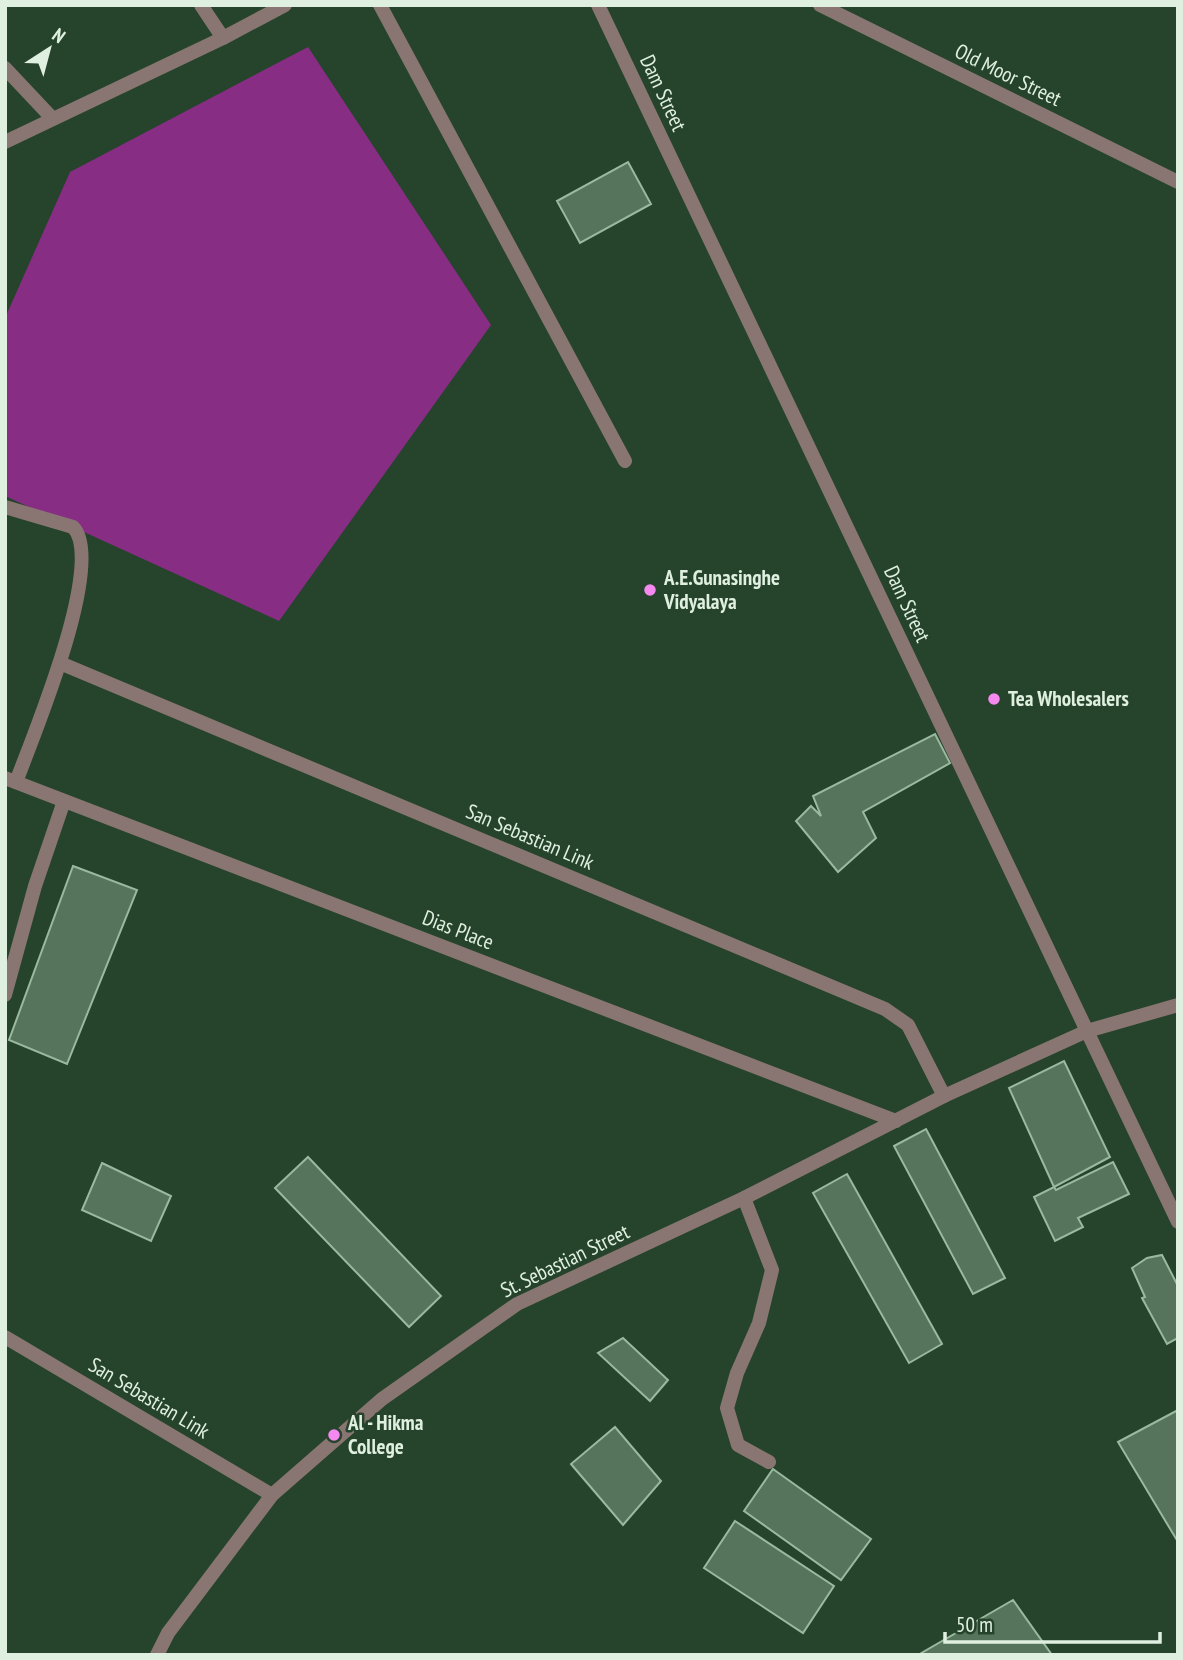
<svg xmlns="http://www.w3.org/2000/svg" width="1183" height="1660" font-family="'PT Sans Narrow',sans-serif">
<style>
.pitch{fill:#872e84}
.building{fill:#56745b;stroke:#99ba9e;stroke-width:2}
.lines{fill:none;stroke-linecap:round;stroke-linejoin:round}
.service{stroke:#897673;stroke-width:14}
.minor{stroke:#897673;stroke-width:14}
.tertiary{stroke:#897673;stroke-width:14}
.poi-dot{fill:#f589ef;stroke:#26432b;stroke-width:2.5}
.labels{text-anchor:middle;stroke-width:5;stroke-linejoin:round;paint-order:stroke}
.street-label{font-size:21px;fill:#dff0e1;stroke:#26432b}
.poi-label{font-size:21px;font-weight:bold;fill:#dff0e1;stroke:#26432b;text-anchor:start}
</style>
<rect width="100%" height="100%" fill="#26432b"/>
<!-- pitch -->
<path class="pitch" d="M308,47L491,325L279,621L5,496V318L70,172Z"/>
<!-- building -->
<path class="building" d="M628,162L651,204L580,243L557,201Z
M935,734L950,763L863,812L876,838L838,872L796,821L811,806L821,816L813,796Z
M73,866L137,890L67,1064L9,1040Z
M1064,1061L1110,1157L1054,1187L1009,1088Z
M926,1129L1005,1278L973,1294L894,1146Z
M308,1157L441,1296L409,1327L275,1188Z
M1113,1162L1129,1194L1078,1218L1083,1227L1055,1241L1034,1197L1054,1187L1056,1190Z
M102,1163L171,1196L151,1241L82,1210Z
M847,1174L942,1344L909,1363L813,1193Z
M1162,1255L1178,1286V1338L1167,1344L1142,1298L1145,1297L1132,1268L1147,1258Z
M623,1338L668,1380L650,1401L598,1353Z
M1178,1410V1542L1118,1442Z
M615,1427L661,1481L623,1525L571,1464Z
M773,1469L871,1539L841,1580L744,1511Z
M735,1521L834,1586L803,1633L704,1568Z
M1013,1600L1052,1655H918Z"/>
<g class="lines">
<!-- service -->
<path class="service" d="M380,5L625,461
M5,68L52,118"/>
<!-- minor -->
<path class="minor" d="M201,5L223,38
M820,5L1178,182
M5,507L73,527C107,561 32,739 16,782
M60,663L885,1009L908,1025L944,1096
M5,995L35,886L64,801
M1087,1031L1178,1005
M744,1198L772,1270L759,1323L737,1373L727,1408L738,1445L769,1462
M5,1337L272,1495"/>
<!-- tertiary -->
<path class="tertiary" d="M598,5L1178,1222
M5,142L223,38L285,5
M5,778L896,1121
M157,1655L168,1633L272,1495L382,1399L517,1304L744,1198L944,1096L1087,1031"/>
</g>
<!-- markers -->
<g class="poi-dot">
<circle cx="650" cy="590" r="7"/>
<circle cx="994" cy="699" r="7"/>
<circle cx="334" cy="1435" r="7"/>
</g>
<g class="labels">
<!-- street labels -->
<g class="street-label">
<text transform="translate(1008 75) rotate(26)" y="7">Old Moor Street</text>
<text transform="translate(663 93) rotate(65)" y="7">Dam Street</text>
<text transform="translate(907 604) rotate(65)" y="7">Dam Street</text>
<text transform="translate(530 837) rotate(23)" y="7">San Sebastian Link</text>
<text transform="translate(458 930) rotate(21)" y="7">Dias Place</text>
<text transform="translate(565 1261) rotate(-26)" y="7">St. Sebastian Street</text>
<text transform="translate(149 1398) rotate(31)" y="7">San Sebastian Link</text>
</g>
<!-- poi labels -->
<g class="poi-label">
<text x="664" y="585">A.E.Gunasinghe<tspan x="664" dy="24">Vidyalaya</tspan></text>
<text x="1008" y="706">Tea Wholesalers</text>
<text x="348" y="1430">Al - Hikma<tspan x="348" dy="24">College</tspan></text>
</g>
</g>
<!-- border -->
<rect width="1183" height="1660" fill="none" stroke="#dff0e1" stroke-width="14"/>
<!-- north arrow -->
<g transform="translate(49 49) rotate(36)" stroke="#26432b" stroke-width="5" paint-order="stroke">
<path d="M0-5L12 26L0 18L-12 26Z" fill="#dff0e1"/>
<text y="-10" font-size="19" font-weight="bold" text-anchor="middle" fill="#dff0e1">N</text>
</g>
<!-- scale -->
<path d="M945 1632v10h215v-10" fill="none" stroke="#dff0e1" stroke-width="3.5"/>
<text x="956" y="1632" font-size="21" fill="#dff0e1" stroke="#26432b" stroke-width="5" paint-order="stroke">50 m</text>
</svg>
